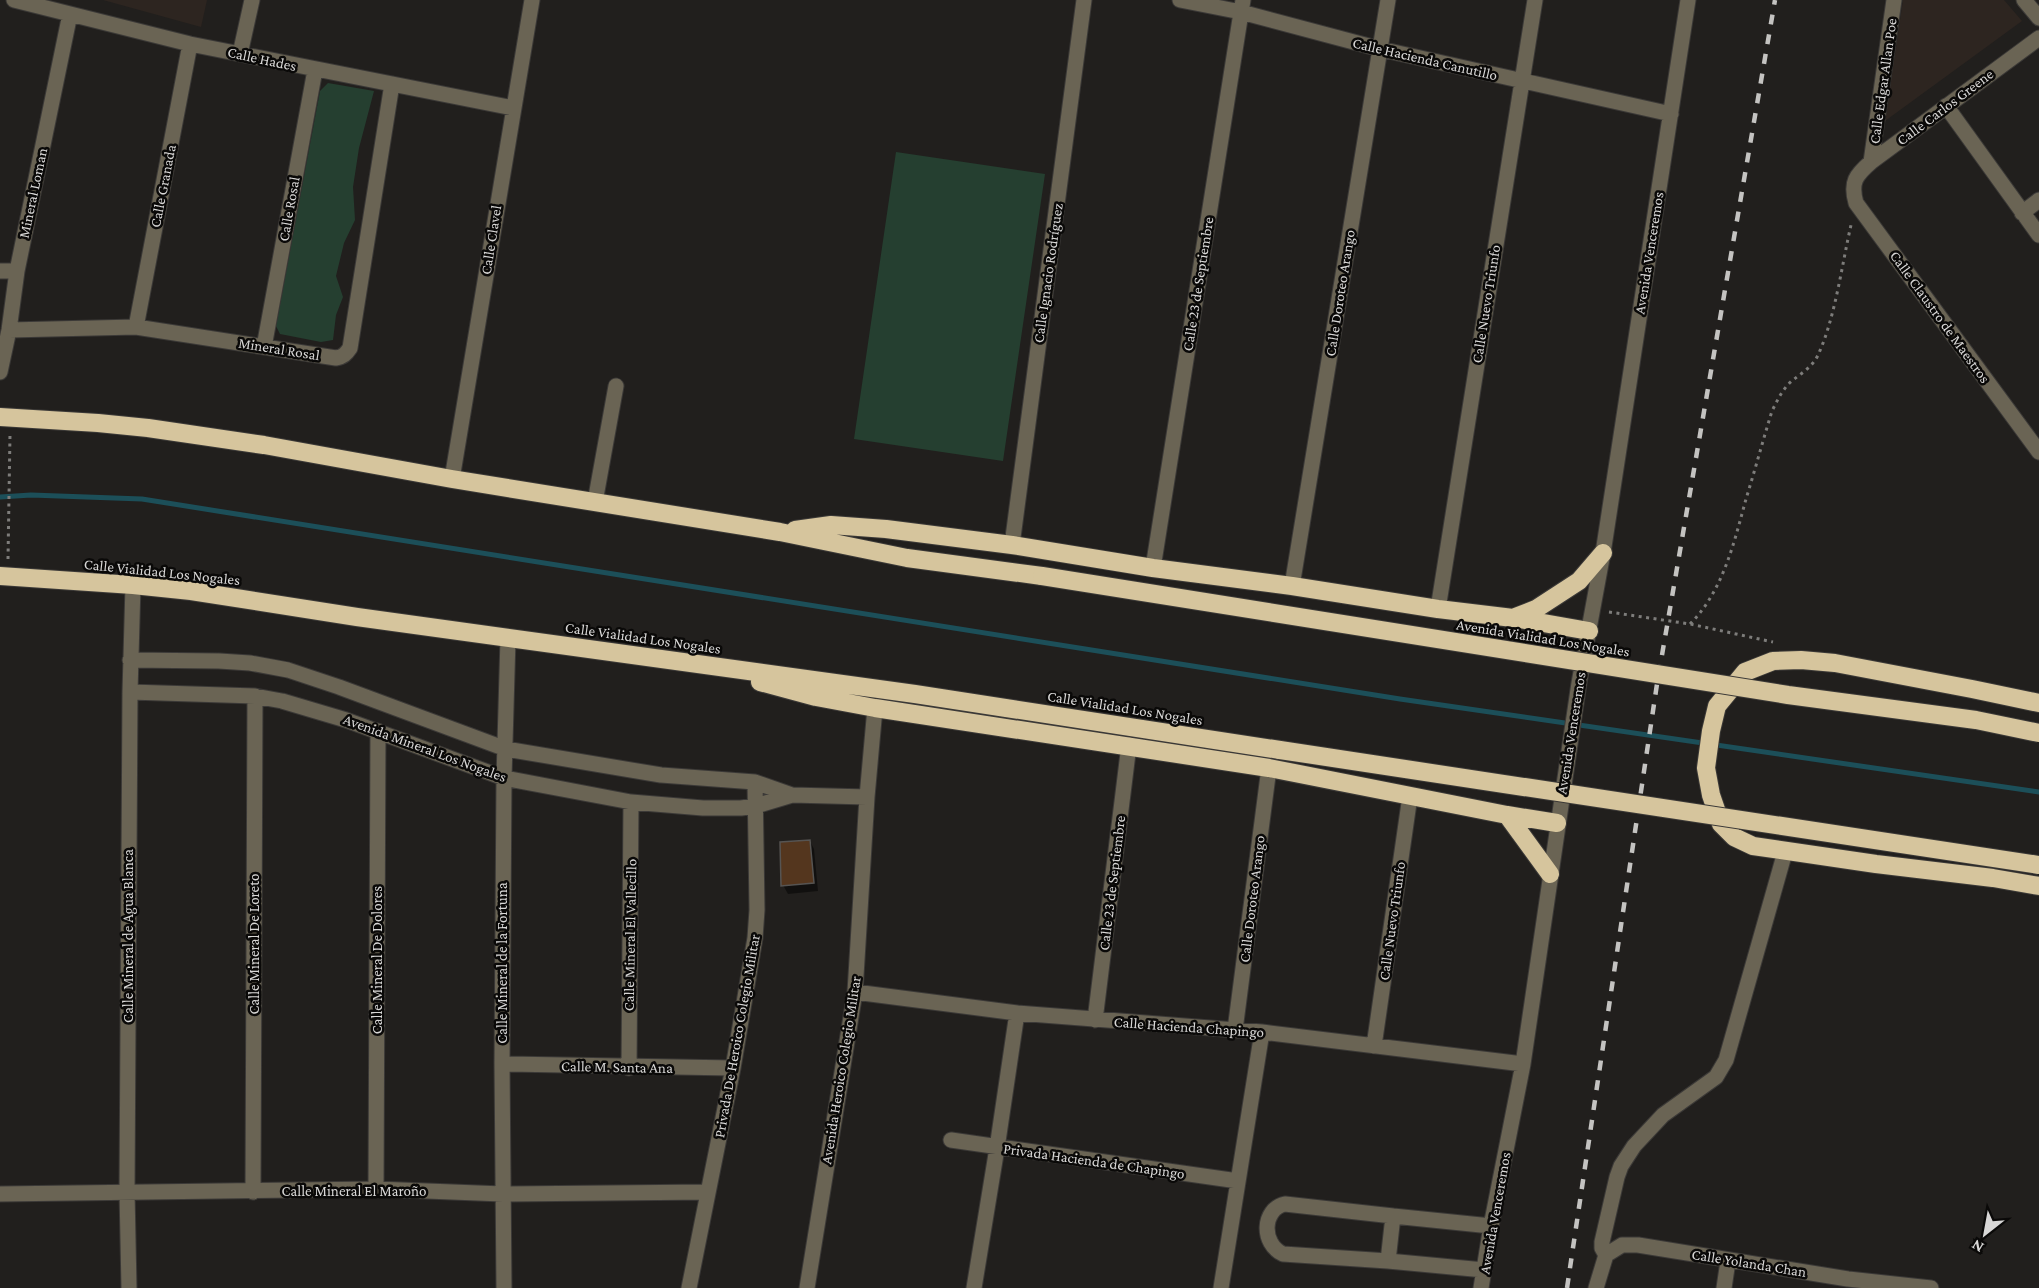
<svg xmlns="http://www.w3.org/2000/svg" width="2039" height="1288" font-family="'Crimson Pro',serif">
<style>
.built{fill:#2d2520}
.green{fill:#253f30}
.shadow{fill:#0007}
.lines{fill:none;stroke-linecap:round;stroke-linejoin:round}
.stream{stroke:#1c4f59;stroke-width:5}
.building{fill:#54361e;stroke:#565452;stroke-width:1.5}
.minor-casing{stroke:#3b3937;stroke-width:17}
.highway-casing{stroke:#3b3937;stroke-width:20}
.path{stroke:#7e7d7b;stroke-width:3;stroke-dasharray:3 4.5;stroke-linecap:butt}
.minor{stroke:#6a6454;stroke-width:15}
.highway{stroke:#d6c59d;stroke-width:18}
.rail{stroke:#c4c3c1;stroke-width:4.5;stroke-dasharray:10 10;stroke-linecap:butt}
.highway-bridge-casing{stroke:#3b3937;stroke-width:20;stroke-linecap:butt}
.highway-bridge{stroke:#d6c59d;stroke-width:18}
.labels{text-anchor:middle;stroke-width:5;stroke-linejoin:round;paint-order:stroke}
.street-label{font-size:15px;fill:#d8d7d6;stroke:#0a0908}
</style>
<rect width="100%" height="100%" fill="#211f1d"/>
<!-- built -->
<path class="built" d="M103,0H207L201,27Z
M1903,0H2004L2022,21L1885,121Z"/>
<!-- green -->
<path class="green" d="M328,83L374,91L359,148L353,187L355,220L344,243L336,276L343,297L336,315L333,340L321,342L280,334L276,326L320,91Z
M896,152L1045,174L1003,461L854,439Z"/>
<!-- shadow -->
<path class="shadow" d="M810,841L814,849L818,891L788,894L783,885Z"/>
<g class="lines">
<!-- stream -->
<path class="stream" d="M0,497L31,495L142,499L1400,699L2039,792"/>
</g>
<!-- building -->
<path class="building" d="M810,840L814,883L781,886L780,842Z"/>
<g class="lines">
<defs>
<path id="minor" d="M14,0L190,44L513,108
M1180,0L1241,12L1380,49L1671,114
M2024,0L2039,18
M2039,38L1871,162C1856,175 1850,182 1856,203L2039,452
M240,54L252,0
M1946,106L2039,235
M1871,162L1894,0
M2022,213L2039,200
M0,271H17
M136,327L190,44
M9,330L136,327L336,358C343,357 346,354 350,348L392,84
M264,347L315,70
M0,372L9,330L17,271L70,14
M452,479L532,0
M595,502L616,386
M1012,545L1084,0
M1153,568L1243,0
M1292,586L1388,0
M1438,609L1535,0
M130,660L219,661L250,663L288,670L339,687L506,749L661,775L755,782L792,795L867,797
M130,692L255,696L282,701L346,720L504,778L631,802L703,808H741L756,806L792,795
M855,992L1017,1013L1262,1032L1523,1064
M1095,1020L1129,745
M1235,1030L1269,768
M1374,1046L1410,796
M502,1064L733,1068
M629,1068L631,802
M951,1140L1238,1181
M376,1189L378,731
M253,1192L255,696
M0,1194L376,1189L503,1194L708,1192
M1606,1255L1602,1248V1242L1617,1177L1621,1166L1634,1146L1663,1115L1716,1077L1726,1060L1785,852
M1606,1255L1622,1245H1638L1848,1279L1931,1288
M1388,1261L1283,1254C1261,1244 1262,1209 1285,1204L1393,1216
M1484,1270L1388,1261L1393,1216L1491,1226
M129,1288L127,1192L130,692L133,585
M504,1288L502,1064L504,778L508,638
M689,1288L733,1068L755,938L757,910L755,782
M807,1288L855,992L867,797L875,708
M974,1288L997,1148L1017,1013
M1221,1288L1262,1032
M1481,1288L1491,1226L1523,1064L1579,683L1603,553L1688,0
M1596,1288L1606,1255
M1724,1288L1728,1261"/>
<path id="highway" d="M0,417L98,423L148,428L264,445L452,479L780,532L907,558L1042,576
M795,530L831,525L886,529L1012,545L1153,568L1292,586L1438,609L1513,618L1536,609L1579,581L1603,553
M0,576L133,585L191,591L357,617L915,694L1280,750
M1514,618L1589,631
M760,682L816,697L875,708L1269,768L1507,815L1550,874
M2039,703L1972,689L1835,663L1801,660L1773,661L1745,672L1717,706L1711,731L1706,768L1711,795L1721,824L1734,837L1753,846L1876,864L1993,878L2039,886
M1507,815L1557,823"/>
</defs>
<!-- minor casing -->
<use href="#minor" class="minor-casing"/>
<!-- highway casing -->
<use href="#highway" class="highway-casing"/>
<!-- path -->
<path class="path" d="M8,559L10,434
M1609,612L1690,624L1773,642
M1690,624C1723,591 1734,543 1746,499C1755,470 1763,440 1772,411C1778,399 1783,388 1793,380C1802,373 1813,366 1818,355C1835,319 1842,264 1851,225"/>
<!-- minor -->
<use href="#minor" class="minor"/>
<!-- highway -->
<use href="#highway" class="highway"/>
<!-- rail -->
<path class="rail" d="M1567,1288L1657,684L1775,0"/>
<defs>
<path id="highway-bridge" d="M1042,576L1788,695L1976,720L2039,733
M1280,750L2039,865"/>
</defs>
<!-- highway-bridge casing -->
<use href="#highway-bridge" class="highway-bridge-casing"/>
<!-- highway-bridge -->
<use href="#highway-bridge" class="highway-bridge"/>
</g>
<g class="labels">
<!-- street labels -->
<g class="street-label">
<text transform="translate(262 59) rotate(12)" y="5">Calle Hades</text>
<text transform="translate(1425 59) rotate(13)" y="5">Calle Hacienda Canutillo</text>
<text transform="translate(1883 81) rotate(-82)" y="5">Calle Edgar Allan Poe</text>
<text transform="translate(1945 107) rotate(-37)" y="5">Calle Carlos Greene</text>
<text transform="translate(163 186) rotate(-79)" y="5">Calle Granada</text>
<text transform="translate(33 193) rotate(-78)" y="5">Mineral Loman</text>
<text transform="translate(289 209) rotate(-80)" y="5">Calle Rosal</text>
<text transform="translate(491 240) rotate(-81)" y="5">Calle Clavel</text>
<text transform="translate(1649 253) rotate(-81)" y="5">Avenida Venceremos</text>
<text transform="translate(1048 273) rotate(-82)" y="5">Calle Ignacio Rodríguez</text>
<text transform="translate(1198 284) rotate(-81)" y="5">Calle 23 de Septiembre</text>
<text transform="translate(1340 293) rotate(-81)" y="5">Calle Doroteo Arango</text>
<text transform="translate(1486 304) rotate(-81)" y="5">Calle Nuevo Triunfo</text>
<text transform="translate(1940 317) rotate(54)" y="5">Calle Claustro de Maestros</text>
<text transform="translate(279 349) rotate(9)" y="5">Mineral Rosal</text>
<text transform="translate(162 572) rotate(6)" y="5">Calle Vialidad Los Nogales</text>
<text transform="translate(643 638) rotate(8)" y="5">Calle Vialidad Los Nogales</text>
<text transform="translate(1543 638) rotate(9)" y="5">Avenida Vialidad Los Nogales</text>
<text transform="translate(1125 708) rotate(9)" y="5">Calle Vialidad Los Nogales</text>
<text transform="translate(1571 733) rotate(-81)" y="5">Avenida Venceremos</text>
<text transform="translate(425 748) rotate(20)" y="5">Avenida Mineral Los Nogales</text>
<text transform="translate(1112 883) rotate(-83)" y="5">Calle 23 de Septiembre</text>
<text transform="translate(1252 899) rotate(-83)" y="5">Calle Doroteo Arango</text>
<text transform="translate(1392 921) rotate(-82)" y="5">Calle Nuevo Triunfo</text>
<text transform="translate(630 935) rotate(-89)" y="5">Calle Mineral El Vallecillo</text>
<text transform="translate(128 936) rotate(-90)" y="5">Calle Mineral de Agua Blanca</text>
<text transform="translate(254 944) rotate(-90)" y="5">Calle Mineral De Loreto</text>
<text transform="translate(377 960) rotate(-90)" y="5">Calle Mineral De Dolores</text>
<text transform="translate(502 963) rotate(-90)" y="5">Calle Mineral de la Fortuna</text>
<text transform="translate(1189 1027) rotate(4)" y="5">Calle Hacienda Chapingo</text>
<text transform="translate(737 1036) rotate(-80)" y="5">Privada De Heroico Colegio Militar</text>
<text transform="translate(617 1067) rotate(1)" y="5">Calle M. Santa Ana</text>
<text transform="translate(841 1070) rotate(-81)" y="5">Avenida Heroico Colegio Militar</text>
<text transform="translate(1094 1161) rotate(8)" y="5">Privada Hacienda de Chapingo</text>
<text x="354" y="1196">Calle Mineral El Maroño</text>
<text transform="translate(1495 1213) rotate(-80)" y="5">Avenida Venceremos</text>
<text transform="translate(1749 1263) rotate(9)" y="5">Calle Yolanda Chan</text>
</g>
</g>
<!-- north arrow -->
<g transform="translate(1985 1234) rotate(211)" stroke="#0a0908" stroke-width="4.5" paint-order="stroke">
<path d="M0-4.5L10 22L0 15L-10 22Z" fill="#d8d7d6"/>
<text y="-9" font-size="16" font-weight="bold" text-anchor="middle" fill="#d8d7d6">N</text>
</g>
</svg>
